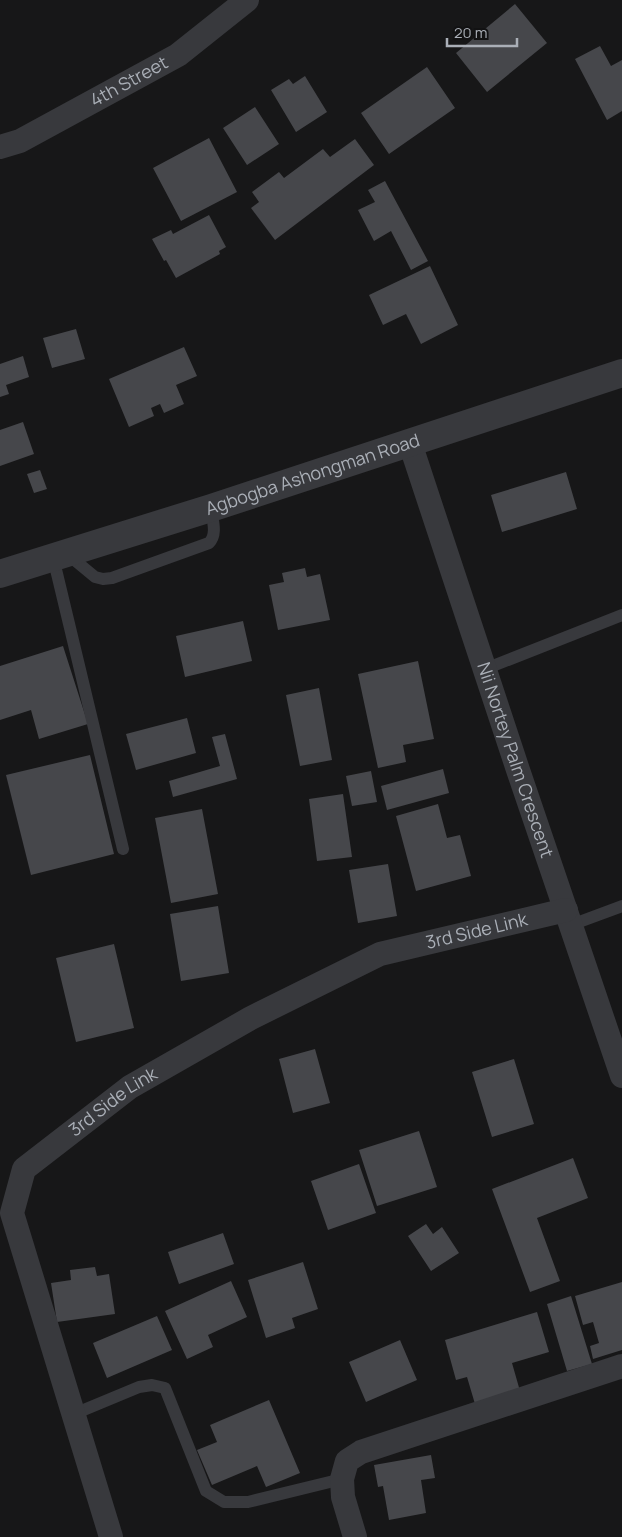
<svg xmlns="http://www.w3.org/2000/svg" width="622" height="1537" font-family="Manrope,sans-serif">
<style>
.building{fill:#46474b}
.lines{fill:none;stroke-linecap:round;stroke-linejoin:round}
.service{stroke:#38393d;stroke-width:12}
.minor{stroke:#38393d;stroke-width:24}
.tertiary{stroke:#38393d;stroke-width:28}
.labels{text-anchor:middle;stroke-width:4;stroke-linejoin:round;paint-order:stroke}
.street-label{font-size:18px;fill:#aaafb7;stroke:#121213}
</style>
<rect width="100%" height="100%" fill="#171718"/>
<!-- building -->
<path class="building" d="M515,4L547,43L487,92L456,53Z
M600,46L611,66L622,60V111L607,120L575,59Z
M427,67L455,108L389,154L361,113Z
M305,76L327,112L296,132L271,90L289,79L293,84Z
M255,107L279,144L247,165L223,128Z
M209,138L237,192L181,221L153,168Z
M355,139L374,165L275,240L251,208L259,202L252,192L279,172L284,178L323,149L330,157Z
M385,181L428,261L411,270L391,231L374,241L358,210L375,202L368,190Z
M209,215L226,247L219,251L220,254L176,278L166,260L164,261L152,239L171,230L173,234Z
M430,266L458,325L421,344L406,314L383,325L369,295Z
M76,329L85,359L52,368L43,338Z
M184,347L197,376L176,385L184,404L164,413L160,404L151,408L154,416L129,427L109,379Z
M23,356L29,377L6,385L9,394L0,397V364Z
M23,422L34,454L0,466V430Z
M40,470L47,489L34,493L27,474Z
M566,472L577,509L502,532L491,495Z
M305,568L307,577L320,574L330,620L278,630L269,585L284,582L282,573Z
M243,621L252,661L185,677L176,636Z
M63,646L88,724L39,739L31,710L0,720V666Z
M418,661L434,739L403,745L406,762L378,768L358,674Z
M319,688L332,760L300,766L286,695Z
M187,718L196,753L136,770L126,734Z
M225,734L237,779L173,797L169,781L220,766L212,737Z
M90,755L114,854L31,875L6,775Z
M443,769L449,793L387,810L381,786Z
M371,771L377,802L352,806L346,776Z
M343,794L352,857L317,861L309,799Z
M438,804L447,838L460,835L471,876L416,891L396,816Z
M202,809L218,894L171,903L155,818Z
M388,864L397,916L358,923L349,870Z
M218,906L229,973L181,981L170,914Z
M114,944L134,1028L76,1042L56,958Z
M315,1049L330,1103L293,1113L279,1059Z
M514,1059L534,1124L492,1137L472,1072Z
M419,1131L437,1187L377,1206L359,1150Z
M573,1158L588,1198L537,1218L560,1281L530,1292L492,1189Z
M359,1164L376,1213L328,1230L311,1181Z
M426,1224L433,1234L442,1227L459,1253L431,1271L408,1236Z
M223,1233L234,1264L179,1284L168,1252Z
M303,1262L318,1309L292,1318L295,1328L266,1338L248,1280Z
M95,1267L97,1276L109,1274L115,1314L57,1322L51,1283L71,1280L70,1270Z
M231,1281L247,1317L208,1335L213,1347L187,1359L165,1311Z
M622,1282V1350L593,1359L590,1346L599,1343L593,1322L583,1325L575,1296Z
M571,1296L592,1364L567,1371L547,1304Z
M537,1312L549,1352L512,1363L520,1391L475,1404L467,1377L456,1380L445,1340Z
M157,1316L172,1350L107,1378L93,1343Z
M400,1340L417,1380L366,1402L349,1362Z
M269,1400L300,1473L266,1487L257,1466L212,1485L197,1450L217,1442L210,1425Z
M431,1455L435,1478L421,1480L426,1513L389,1520L383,1486L378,1487L374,1465Z"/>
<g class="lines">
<!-- service -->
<path class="service" d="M66,553L95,577L103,579L112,578L209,543C218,534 212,519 211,508
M53,557L123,849
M485,669L622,615
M571,925L622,906
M74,1414L139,1387L152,1385L165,1388L206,1491L224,1502H248L342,1479"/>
<!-- minor -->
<g class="minor">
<path id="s1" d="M0,147L20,141L178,55L247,0"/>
<path id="s2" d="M410,443L518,770L622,1076"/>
<path id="s3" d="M111,1537L12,1213L24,1169L130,1087L251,1018L380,954L566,910"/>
<path d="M355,1537L343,1497L342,1479L347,1461L361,1452L622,1366"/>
</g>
<!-- tertiary -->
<path class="tertiary" id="s4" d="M0,574L211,508L622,373"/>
</g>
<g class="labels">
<!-- street labels -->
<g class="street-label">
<text dy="6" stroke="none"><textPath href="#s1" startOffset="145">4th Street</textPath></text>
<text dy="6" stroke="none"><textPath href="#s4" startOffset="328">Agbogba Ashongman Road</textPath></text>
<text dy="6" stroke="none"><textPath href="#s2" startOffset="334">Nii Nortey Palm Crescent</textPath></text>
<text dy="6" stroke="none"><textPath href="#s3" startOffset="901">3rd Side Link</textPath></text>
<text dy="6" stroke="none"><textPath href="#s3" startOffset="496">3rd Side Link</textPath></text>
</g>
</g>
<!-- scale -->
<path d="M447 38v8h70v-8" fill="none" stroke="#aaafb7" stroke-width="2.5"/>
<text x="454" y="38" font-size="15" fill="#aaafb7" stroke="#121213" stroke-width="4" paint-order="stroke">20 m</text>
</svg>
